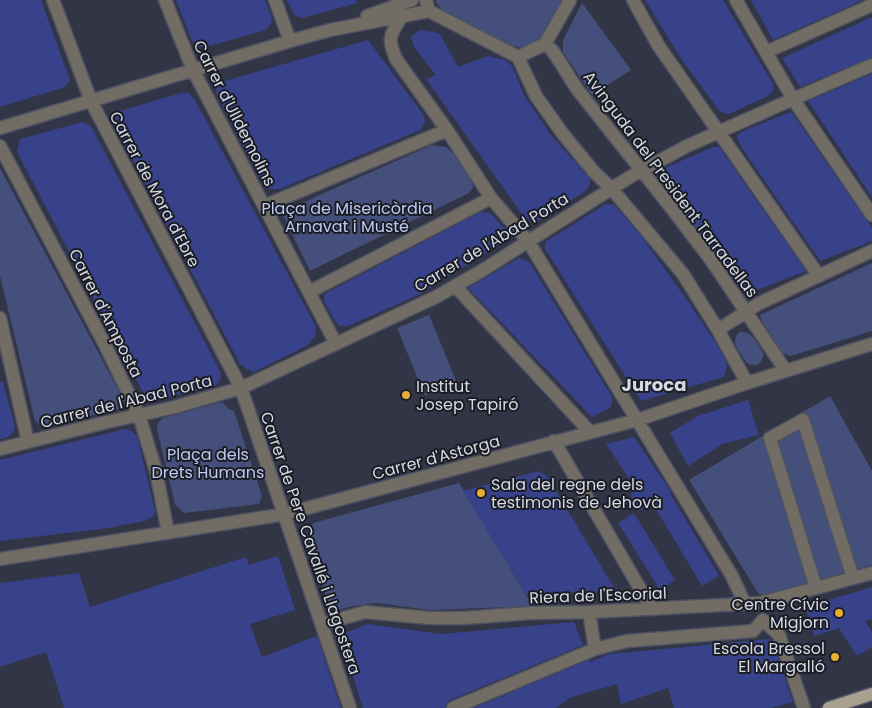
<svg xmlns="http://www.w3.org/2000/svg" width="872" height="708" font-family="Poppins,sans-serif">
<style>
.green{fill:#454f7b}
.building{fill:#37428a}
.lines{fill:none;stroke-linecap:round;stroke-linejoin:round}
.minor-casing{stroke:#4f5262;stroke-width:15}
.major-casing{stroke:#4f5262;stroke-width:15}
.minor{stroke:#716c64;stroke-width:12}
.major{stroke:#aaa08f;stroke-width:12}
.poi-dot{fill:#e7ac36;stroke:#1b1d25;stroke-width:2}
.labels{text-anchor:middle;stroke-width:4;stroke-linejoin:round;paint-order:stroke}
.street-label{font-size:16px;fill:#d5d8e3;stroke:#1b1d25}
.park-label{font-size:16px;fill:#bdc8f2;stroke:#1b1d25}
.poi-label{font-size:16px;fill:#d5d8e3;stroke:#1b1d25;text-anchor:start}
.neighbourhood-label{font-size:18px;font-weight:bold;fill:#d5d8e3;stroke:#1b1d25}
</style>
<rect width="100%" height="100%" fill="#313546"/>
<!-- green -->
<path class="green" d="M436,0H562L550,24L539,42L522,48L507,45L448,15L436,3Z
M582,3L631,70L592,95L563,52V40Z
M432,145L446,147L453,153L472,180L473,187L469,193L310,271L282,213L324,193Z
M0,168L121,395L123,402L119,409L43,427L35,421L0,276Z
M872,263V331L791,356L782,353L761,320L760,315Z
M429,315L457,383L425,396L397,328Z
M739,332C751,331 754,338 760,347C761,349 763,352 763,354C764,363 754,369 747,363C744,360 741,354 738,350C734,344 734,338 739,332Z
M830,396L872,471V565L763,595L758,593L689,480Z
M222,402L229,409L234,411L262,496L259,504L184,513L175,504L157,429C157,424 159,421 163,418Z
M459,483L533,606L430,610L377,603L353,606L338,610L330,608L306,536L313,523Z"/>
<!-- building -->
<path class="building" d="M0,0H41L70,80L65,87L0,107Z
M176,0H265L272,18L271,24L266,30L206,47H198L192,41Z
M287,0H357V3L302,18L295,16L292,11Z
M645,0H723L773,84V91L768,96L729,114L720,112L682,60Z
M751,0H863L773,40Z
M872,17V57L800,87L782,58Z
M420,30L433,32L440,34L458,67L488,56L505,60L512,66L524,95L551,135L590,179V183L587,190L538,221L531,220L524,217L426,79L436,75L414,47L411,37L415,33Z
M368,40L423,114L425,122L420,130L280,189H270L263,186L217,95L216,87L221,82Z
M872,74V197L808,101Z
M181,93H189L195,100L316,327L315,336L308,345L254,372L245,368L240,364L115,126L116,117L120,111Z
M791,112L794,116L872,228V241L820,261L740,145L737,136L741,132L785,114Z
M82,122L91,126L220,371L221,379L215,386L157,400L150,399L145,396L17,152L20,139Z
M713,147H719L806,271L745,295L717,255L658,178V173L665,168Z
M606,204L614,205L642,237L689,303L716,343L726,361L727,366L724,377L641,401L545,249V243L548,240Z
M481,212L490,213L504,228V238L502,243L418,295L348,326H340L335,321L324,302V295L326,293Z
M519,258L525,260L530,263L612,397V403L610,408L592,417L468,288Z
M0,382H3L15,427L13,432L8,437L0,439Z
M748,400L759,435L722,444L688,466L670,433L703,413L704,414Z
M125,429L131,431L137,436L155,511L154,516L144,521L108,528L0,541V460Z
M634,437L671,492L670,493L719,576L702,586L653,504L639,511L631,499L632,483L606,444Z
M538,471L547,476L616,591L526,594L463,491Z
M634,513L675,580L660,590L618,523Z
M278,556L295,610L250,624L262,657L317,636L341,708H64L46,652L0,667V583L79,573L90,607L246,557L249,565Z
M872,587V619L865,621L872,632V647L857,656L839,628L814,636L805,607Z
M574,622L583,645L450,700L446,703L445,708H363L340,635L368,624L441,634Z
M770,639L775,648L793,702L771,708H674L668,688L621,704L617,684L569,698L556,708H474L589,660L590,662L609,654Z"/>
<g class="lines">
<defs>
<path id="minor" d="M53,0L91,101L241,388L350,708
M165,0L193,70L336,344
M275,0L290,41
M426,0L429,11L518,57L545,44L570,0
M633,0L658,45L819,276
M736,0L793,99L872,215
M367,16L412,0
M402,16C390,35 387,38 396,59L447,130L491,198L528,241L732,576L745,604
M545,44L552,50L560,62L577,89L673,210L711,260L786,371
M766,52L872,5
M518,57L536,96L563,134L594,172L611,188L683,274L718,330L747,383
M0,128L290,41L330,30L429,11
M0,146L104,343L139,415L156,471L168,533
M264,206L447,130
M455,286L590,432
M309,292L491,198
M0,318L28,442
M718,330L758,304L872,251
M554,441L652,609
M0,449L103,423L175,407L241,388L436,297L483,270L633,175L687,146L793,99L872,65
M0,559L285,514L637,420L747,383L872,344
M816,588L770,438L803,420L853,578
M589,612L595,649
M763,620L779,635L804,708
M322,624L365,612L429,618H464L532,613L589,612L760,603L872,573
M453,708L595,649L627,641L753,631L763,620"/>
<path id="major" d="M829,708L872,694"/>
</defs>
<!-- minor casing -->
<use href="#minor" class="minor-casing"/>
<!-- major casing -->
<use href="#major" class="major-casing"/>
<!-- minor -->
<use href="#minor" class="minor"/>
<!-- major -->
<use href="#major" class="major"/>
</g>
<!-- markers -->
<g class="poi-dot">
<circle cx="406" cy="395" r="5"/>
<circle cx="481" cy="493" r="5"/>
<circle cx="839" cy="613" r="5"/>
<circle cx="835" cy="657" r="5"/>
</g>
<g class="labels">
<!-- street labels -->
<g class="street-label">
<text transform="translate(235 113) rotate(63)" y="6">Carrer d'Ulldemolins</text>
<text transform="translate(671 184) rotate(53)" y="6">Avinguda del President Tarradellas</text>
<text transform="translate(155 189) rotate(62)" y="6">Carrer de Mora d'Ebre</text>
<text transform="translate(491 242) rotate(-31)" y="6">Carrer de l'Abad Porta</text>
<text transform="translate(106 313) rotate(63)" y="6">Carrer d'Amposta</text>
<text transform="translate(126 401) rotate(-14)" y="6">Carrer de l'Abad Porta</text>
<text transform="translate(436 457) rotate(-15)" y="6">Carrer d'Astorga</text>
<text transform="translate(311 543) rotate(71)" y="6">Carrer de Pere Cavallé i Llagostera</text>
<text transform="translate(598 595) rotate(-2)" y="6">Riera de l'Escorial</text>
</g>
<!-- park labels -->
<g class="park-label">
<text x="347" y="214">Plaça de Misericòrdia<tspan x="347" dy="18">Arnavat i Musté</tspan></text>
<text x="208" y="460">Plaça dels<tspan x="208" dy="18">Drets Humans</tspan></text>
</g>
<!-- poi labels -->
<g class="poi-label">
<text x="416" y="392">Institut<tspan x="416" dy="18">Josep Tapiró</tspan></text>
<text x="491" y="490">Sala del regne dels<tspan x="491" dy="18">testimonis de Jehovà</tspan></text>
<text x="829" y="610" text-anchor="end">Centre Cívic<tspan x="829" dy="18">Migjorn</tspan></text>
<text x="825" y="654" text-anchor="end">Escola Bressol<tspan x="825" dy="18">El Margalló</tspan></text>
</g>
<!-- neighbourhood labels -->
<g class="neighbourhood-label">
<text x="654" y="391">Juroca</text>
</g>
</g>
</svg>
